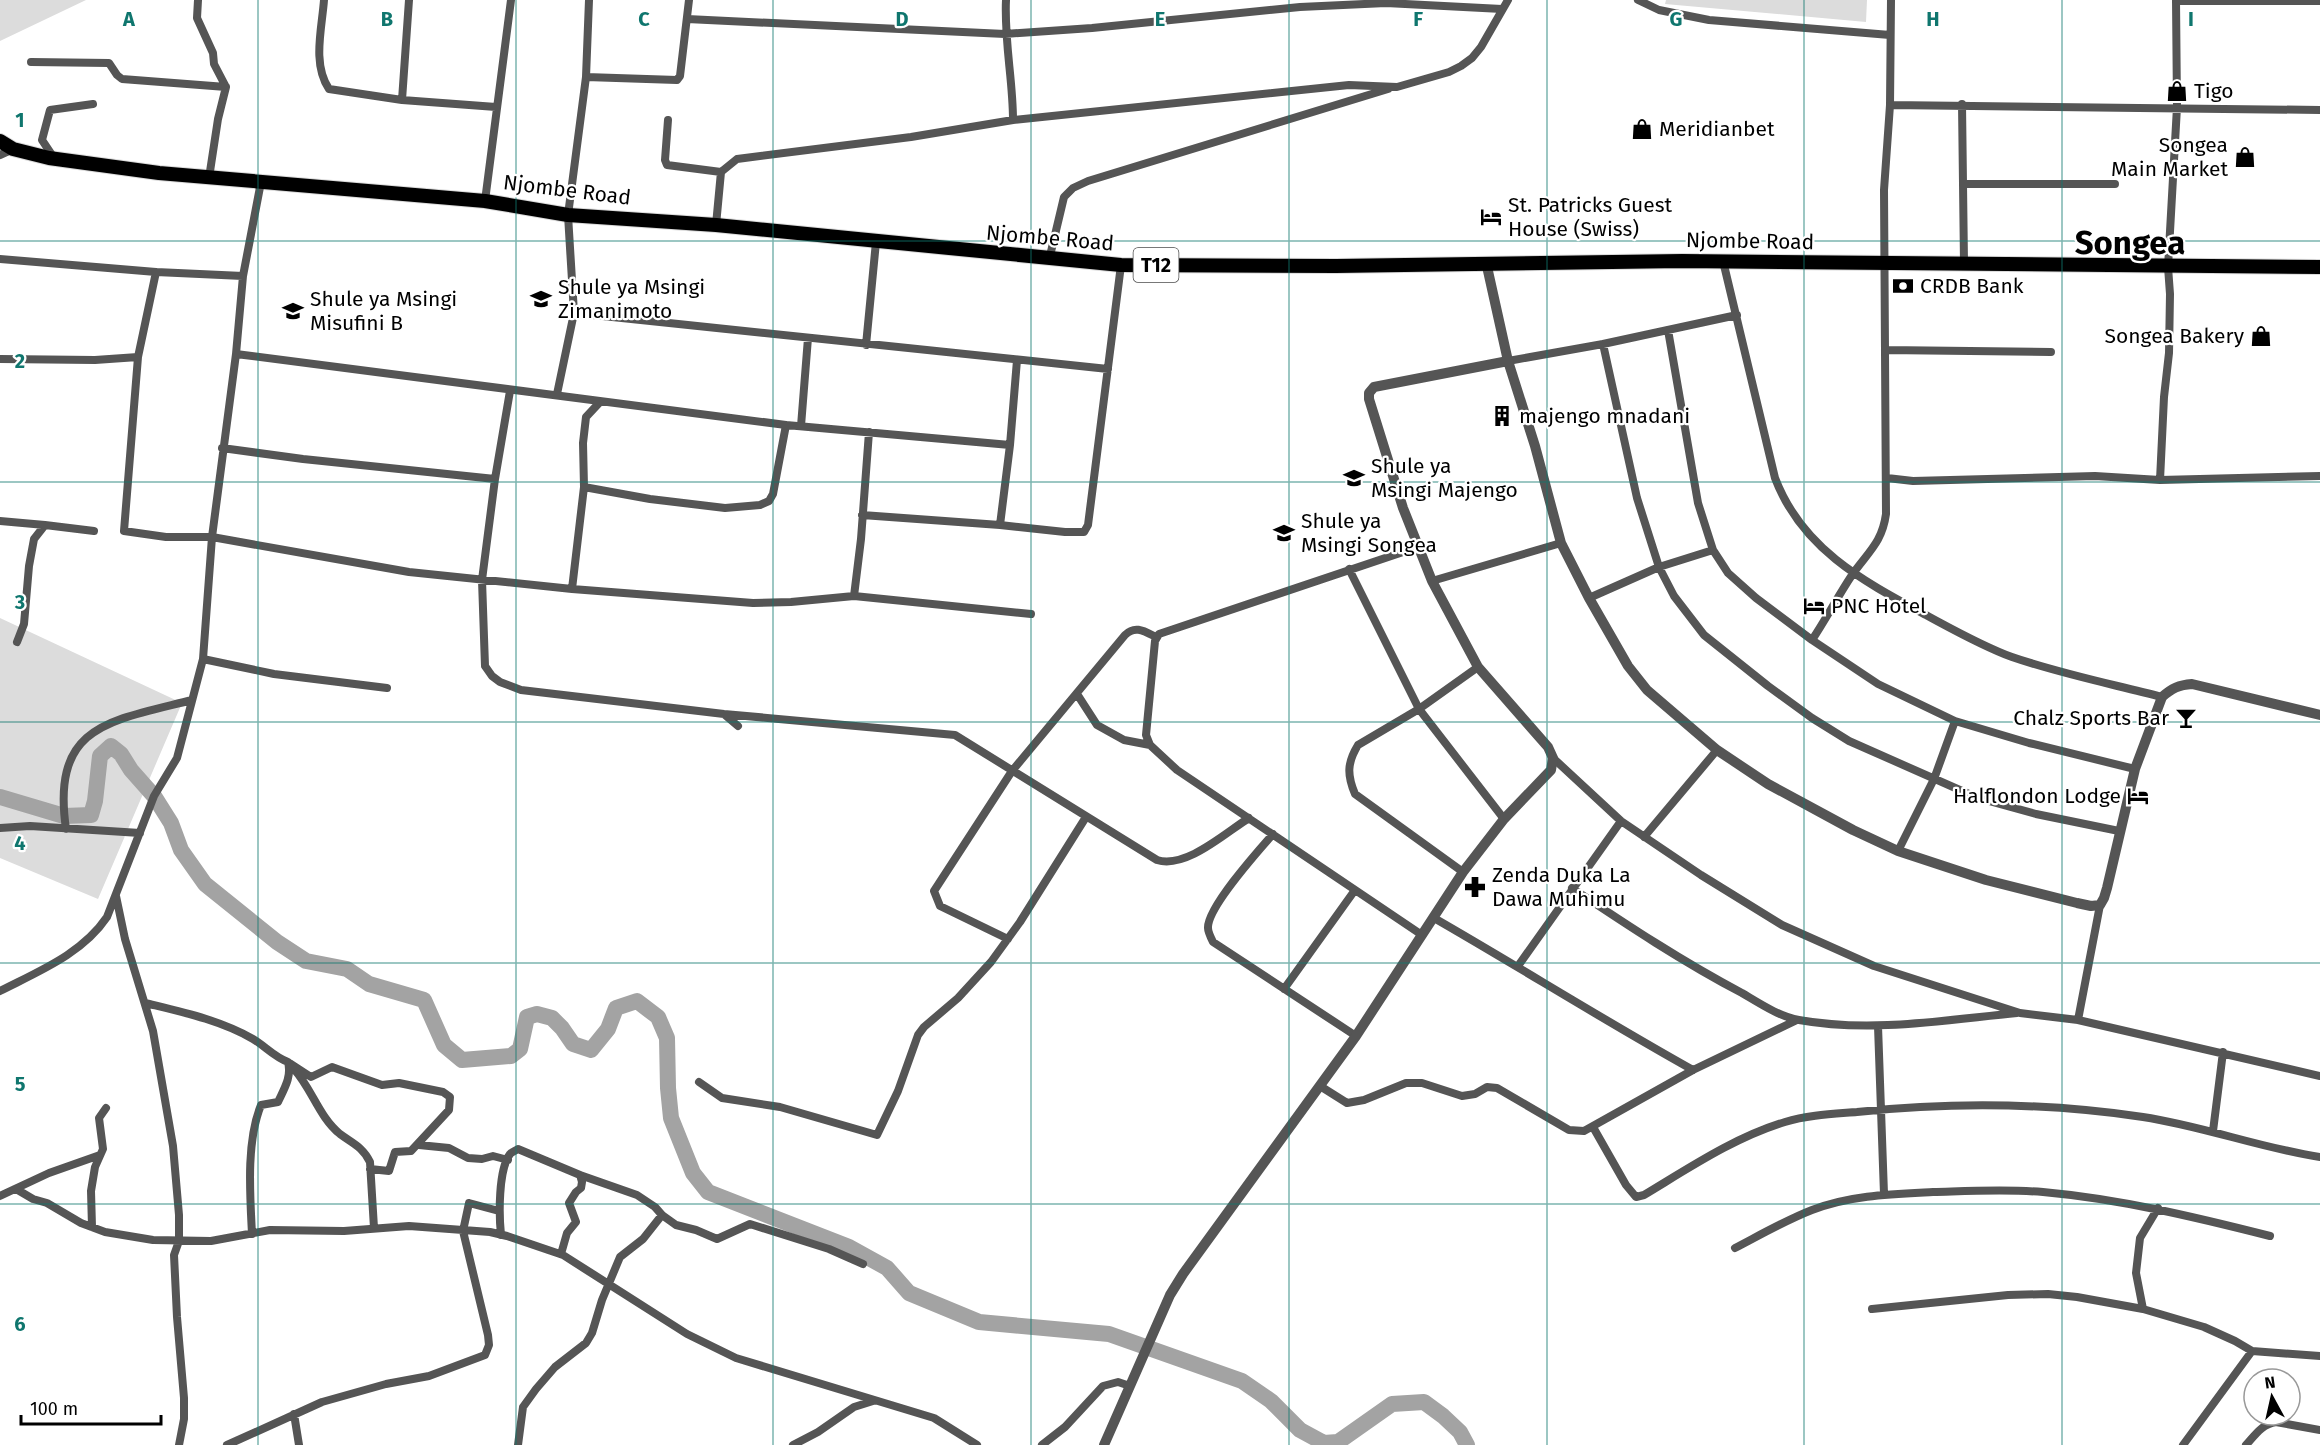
<svg xmlns="http://www.w3.org/2000/svg" width="2320" height="1445" font-family="'Fira Sans',sans-serif">
<style>
.green{fill:#dcdcdc}
.lines{fill:none;stroke-linecap:round;stroke-linejoin:round}
.river{stroke:#a3a3a3;stroke-width:16}
.trunk-casing{stroke:#dbdbdb;stroke-width:16}
.minor{stroke:#555;stroke-width:8}
.tertiary{stroke:#555;stroke-width:10}
.trunk{stroke:#000;stroke-width:14}
.grid{fill:none;stroke:#0f766e;stroke-width:1.5;stroke-opacity:0.55}
.labels{text-anchor:middle;stroke-width:4.5;stroke-linejoin:round;paint-order:stroke}
.shield{fill:#fff;stroke:#4c4c4c;stroke-width:1.5}
.shield-label{font-size:20px;font-weight:bold;fill:#000}
.poi-label{font-size:21px;fill:#000;stroke:#fff;text-anchor:start}
.street-label{font-size:21px;fill:#000;stroke:#fff}
.town-label{font-size:33px;font-weight:bold;fill:#000;stroke:#fff}
.grid-label{font-size:20px;text-anchor:middle;font-weight:bold;fill:#0f766e;stroke:#fff;stroke-width:4.5;stroke-linejoin:round;paint-order:stroke}
</style>
<rect width="100%" height="100%" fill="#fff"/>
<!-- green -->
<path class="green" d="M0,0H86L0,41Z
M1666,0H1867L1866,22L1665,4Z
M0,618L182,703L98,899L0,858Z"/>
<g class="lines">
<!-- river -->
<path class="river" d="M0,797L64,816L91,815L95,801L100,756L111,746L121,754L131,770L154,796L171,823L181,850L205,884L277,942L306,961L347,969L369,984L424,1000L444,1045L462,1060L511,1056L520,1049L527,1017L537,1014L552,1018L562,1028L573,1044L591,1050L608,1029L616,1008L637,1001L658,1017L667,1038L668,1088L671,1118L693,1173L708,1192L849,1247L887,1268L909,1293L979,1322L1109,1334L1242,1381L1271,1401L1300,1430L1324,1443L1338,1442L1392,1404L1424,1402L1443,1416L1460,1432L1467,1445"/>
<defs>
<path id="trunk" d="M0,141L13,149L49,158L159,173L485,201L568,215L716,225L1121,265L1336,266L1682,261L2320,267"/>
</defs>
<!-- trunk casing -->
<use href="#trunk" class="trunk-casing"/>
<!-- minor -->
<path class="minor" d="M198,0L197,18L213,53L214,64L226,87L218,119L209,178
M324,0C322,28 312,64 329,89L402,100L496,107
M1006,0C1004,41 1013,80 1013,120
M1638,0L1659,10L1709,20L1890,35
M2176,1H2320
M687,19L1005,34L1092,28L1300,7L1386,3L1502,9
M31,62L109,63L117,75L122,79L226,87
M586,77L677,80L680,76L689,0
M402,100L409,0
M1962,104L1964,263
M1890,105L2320,110
M668,120L665,160L667,165L721,172
M0,155L13,149
M54,158L42,140L50,110L93,104
M1963,184H2115
M485,201L511,0
M716,225L721,172L737,159L911,137L1013,120L1349,85L1397,87L1449,72L1461,66L1472,58L1481,47L1508,0
M0,259L156,272L243,276
M1049,260L1064,197L1073,188L1088,181L1388,89
M1723,261L1775,478C1802,549 1863,581 1926,615C1954,630 1982,646 2012,657C2061,674 2112,684 2162,697
M156,272L138,357L124,531L166,537H212L409,572L572,589L753,603L791,602L854,596L1031,614
M574,313L1108,369
M1668,330L1698,503L1713,550L1728,573L1756,598L1812,640L1878,684L1955,721L2029,743L2135,769
M1603,344L1637,498L1659,567L1674,596L1704,635L1768,686L1812,718L1849,741L1978,798L2036,814L2119,831
M866,345L876,242
M1885,350L2051,352
M236,354L786,425L1010,445
M0,359L95,360L138,357
M1508,361L1603,344L1737,315
M510,391L495,479L482,580L485,666L492,676L500,682L521,690L724,714L955,735L1157,860C1186,869 1225,833 1249,818
M557,394L574,313L568,215L586,77L589,0
M801,426L808,338
M222,448L303,459L495,479
M1887,478L1913,481L2095,476L2160,480L2320,476
M2160,480L2164,397L2169,353L2170,294L2168,267L2177,107L2176,0
M584,487L650,499L725,508L760,505L769,501L773,494L786,425
M862,515L1000,525L1065,532H1084L1088,525L1121,265
M0,521L45,525
M1000,525L1010,445L1017,360
M1418,547L1159,634L1155,641L1146,735L1150,745L1177,770L1422,935
M1349,569L1419,709L1504,819
M1432,581L1561,543
M572,589L584,487L583,443L586,417L600,402
M854,596L861,539L869,432
M1589,598L1659,567L1713,550
M1812,640C1826,619 1838,596 1852,575C1868,552 1882,543 1886,514L1884,190L1890,105L1891,0
M17,642L24,624L29,566L34,539L45,525L94,531
M203,659L274,674L387,688
M1077,694L1097,725L1124,740L1150,745
M725,715L738,726
M1553,758L1621,821L1701,875L1782,925L1874,966L2020,1013L2078,1020L2320,1076
M0,828L30,826L140,833
M66,829C51,725 109,721 192,700
M1273,834C1258,851 1207,908 1208,928C1208,932 1211,938 1213,942L1356,1036
M1644,837L1717,750
M1898,851L1934,779L1955,721
M1463,872L1355,794C1347,775 1347,763 1358,745L1419,709L1478,667
M1572,888C1627,925 1683,962 1742,993C1759,1003 1780,1017 1799,1020C1871,1033 1945,1020 2017,1013
M116,896L125,939L153,1031L173,1146L179,1215V1241L174,1255L177,1317L184,1398V1419L179,1445
M1434,918C1521,968 1605,1021 1693,1070
M1008,939L940,906L934,891L1012,771L1125,635C1135,625 1144,631 1156,637
M1518,966L1621,821
M1284,989L1355,890
M0,991C39,971 82,954 107,917L154,796L177,758L203,659L212,537L236,354L243,276L261,182
M145,1003C182,1012 220,1020 253,1039C265,1046 274,1057 288,1062C292,1077 284,1089 278,1102L261,1105C246,1142 250,1194 252,1234
M2078,1020L2100,905
M1878,1026L1884,1194
M288,1062L311,1077L332,1067L382,1085L399,1083L443,1092L450,1097L449,1110L411,1151L395,1152L389,1171L370,1169
M294,1069C312,1089 319,1117 340,1134C352,1143 363,1147 370,1162L374,1228
M699,1082L722,1098L780,1107L877,1135L898,1091L918,1035L924,1027L958,998L991,962L1020,922L1086,817
M1320,1086L1347,1103L1364,1100L1406,1083H1422L1462,1096L1475,1094L1487,1087L1497,1088L1569,1130L1584,1131L1693,1070L1797,1020
M1593,1127L1626,1185L1636,1197L1644,1195C1689,1168 1735,1137 1785,1122C1808,1115 1833,1114 1857,1112C1951,1102 2049,1103 2143,1117C2203,1126 2260,1148 2320,1157
M2213,1131L2223,1052
M419,1145L449,1148L468,1158L482,1159L493,1156L508,1160
M16,1189L33,1199L47,1203L81,1223L105,1232L153,1240L211,1241L270,1230L344,1231L409,1226L490,1232L507,1236L563,1255L687,1334L736,1358L934,1418L977,1445
M0,1196L49,1173L100,1155
M92,1227L91,1191L95,1167L103,1149L99,1118L106,1108
M501,1235C499,1216 498,1170 510,1154C512,1152 515,1151 518,1149L580,1175L637,1195L655,1207L662,1215L676,1225L696,1230L717,1239L750,1224L829,1249L863,1264
M1735,1248C1760,1235 1786,1220 1812,1210C1850,1195 1893,1194 1933,1192C1970,1191 2007,1189 2043,1192C2120,1199 2195,1217 2270,1236
M561,1254L567,1233L576,1222L569,1203L576,1192L581,1188L582,1182L580,1175
M1872,1309L2008,1295L2048,1294L2077,1297L2143,1309L2204,1327L2235,1341L2252,1351L2320,1356
M2143,1309L2136,1273L2140,1238L2158,1208
M294,1414L299,1445
M227,1445L322,1402L386,1384L429,1376L485,1355L489,1345L488,1335L463,1231L469,1203L499,1211
M518,1445L523,1407L536,1389L555,1367L586,1343L592,1333L602,1300L620,1257L643,1239L662,1215
M793,1445L818,1432L854,1407L873,1401
M1042,1445L1065,1427L1103,1386L1118,1382L1130,1386
M2183,1445L2252,1351
M2246,1445C2255,1435 2262,1424 2276,1422L2320,1430"/>
<!-- tertiary -->
<path class="tertiary" d="M1486,262L1508,361L1535,446L1561,543L1589,598L1628,666L1647,690L1717,750L1768,784L1853,830L1898,851L1986,880L2077,903L2091,906L2100,905L2104,898L2107,888L2135,769L2162,697C2172,688 2179,685 2192,684L2320,715
M1104,1445L1170,1295L1183,1274L1356,1036L1463,872L1504,819L1551,770L1553,758L1548,747L1478,667L1432,581L1403,508L1369,399V393L1374,387L1508,361"/>
<!-- trunk -->
<use href="#trunk" class="trunk"/>
</g>
<!-- grid -->
<path class="grid" d="M258,0V1445M516,0V1445M773,0V1445M1031,0V1445M1289,0V1445M1547,0V1445M1804,0V1445M2062,0V1445M0,241H2320M0,482H2320M0,722H2320M0,963H2320M0,1204H2320"/>
<!-- icons -->
<defs>
<symbol id="shop-bare" viewBox="-9 -9 18 18"><path d="M-5-2.5h2.3a2.7 3.5 0 0 1 5.4 0H5L5.5 6h-11ZM-1.5-2.5h3a1.5 2.3 0 0 0-3 0Z" fill="#000" stroke="#fff" stroke-width="2.5" paint-order="stroke"/></symbol>
<symbol id="hotel-bare" viewBox="-9 -9 18 18"><path d="M-6-4.5h1.5V1H6V5H4.5V3h-9V5H-6ZM-4 0a1.8 1.8 0 1 1 3.6 0ZM.5 0V-2.5h3Q6-2.5 6 0Z" fill="#000" stroke="#fff" stroke-width="2.5" paint-order="stroke"/></symbol>
<symbol id="bank-bare" viewBox="-9 -9 18 18"><path d="M-6-4H6V4H-6ZM0-2.3a2.3 2.3 0 1 0 0 4.6a2.3 2.3 0 1 0 0-4.6Z" fill="#000" stroke="#fff" stroke-width="2.5" paint-order="stroke"/></symbol>
<symbol id="school-bare" viewBox="-9 -9 18 18"><path d="M0-5L7-2L0 1L-7-2ZM-4 1L0 2.5L4 1V4Q0 6-4 4Z" fill="#000" stroke="#fff" stroke-width="2.5" paint-order="stroke"/></symbol>
<symbol id="building-bare" viewBox="-9 -9 18 18"><path d="M-4-6H4V6H1V3H-1V6H-4ZM-2.5-4.3h1.7v1.8h-1.7ZM.8-4.3h1.7v1.8H.8ZM-2.5-1h1.7V.8h-1.7ZM.8-1h1.7V.8H.8Z" fill="#000" stroke="#fff" stroke-width="2.5" paint-order="stroke"/></symbol>
<symbol id="bar-bare" viewBox="-9 -9 18 18"><path d="M-6-5H6L.8 .8V4.5H3.5V6h-7V4.5H-.8V.8Z" fill="#000" stroke="#fff" stroke-width="2.5" paint-order="stroke"/></symbol>
<symbol id="pharmacy-bare" viewBox="-9 -9 18 18"><path d="M-2-6h4v4h4v4h-4v4h-4v-4h-4v-4h4Z" fill="#000" stroke="#fff" stroke-width="2.5" paint-order="stroke"/></symbol>
</defs>
<g fill-rule="evenodd">
<use href="#shop-bare" x="2162" y="76" width="30" height="30"/>
<use href="#shop-bare" x="1627" y="114" width="30" height="30"/>
<use href="#shop-bare" x="2230" y="142" width="30" height="30"/>
<use href="#hotel-bare" x="1476" y="202" width="30" height="30"/>
<use href="#bank-bare" x="1888" y="271" width="30" height="30"/>
<use href="#school-bare" x="526" y="284" width="30" height="30"/>
<use href="#school-bare" x="278" y="296" width="30" height="30"/>
<use href="#shop-bare" x="2246" y="321" width="30" height="30"/>
<use href="#building-bare" x="1487" y="401" width="30" height="30"/>
<use href="#school-bare" x="1339" y="463" width="30" height="30"/>
<use href="#school-bare" x="1269" y="518" width="30" height="30"/>
<use href="#hotel-bare" x="1799" y="591" width="30" height="30"/>
<use href="#bar-bare" x="2171" y="703" width="30" height="30"/>
<use href="#hotel-bare" x="2123" y="781" width="30" height="30"/>
<use href="#pharmacy-bare" x="1460" y="872" width="30" height="30"/>
</g>
<g class="labels">
<!-- shield labels -->
<rect class="shield" x="1133.5" y="248" width="45" height="34" rx="4.5"/>
<g class="shield-label">
<text x="1156" y="272">T12</text>
</g>
<!-- poi labels -->
<g class="poi-label">
<text x="2194" y="98">Tigo</text>
<text x="1659" y="136">Meridianbet</text>
<text x="2228" y="152" text-anchor="end">Songea<tspan x="2228" dy="24">Main Market</tspan></text>
<text x="1508" y="212">St. Patricks Guest<tspan x="1508" dy="24">House (Swiss)</tspan></text>
<text x="1920" y="293">CRDB Bank</text>
<text x="558" y="294">Shule ya Msingi<tspan x="558" dy="24">Zimanimoto</tspan></text>
<text x="310" y="306">Shule ya Msingi<tspan x="310" dy="24">Misufini B</tspan></text>
<text x="2244" y="343" text-anchor="end">Songea Bakery</text>
<text x="1519" y="423">majengo mnadani</text>
<text x="1371" y="473">Shule ya<tspan x="1371" dy="24">Msingi Majengo</tspan></text>
<text x="1301" y="528">Shule ya<tspan x="1301" dy="24">Msingi Songea</tspan></text>
<text x="1831" y="613">PNC Hotel</text>
<text x="2169" y="725" text-anchor="end">Chalz Sports Bar</text>
<text x="2121" y="803" text-anchor="end">Halflondon Lodge</text>
<text x="1492" y="882">Zenda Duka La<tspan x="1492" dy="24">Dawa Muhimu</tspan></text>
</g>
<!-- street labels -->
<g class="street-label">
<text transform="translate(567 190) rotate(7)" y="7">Njombe Road</text>
<text transform="translate(1050 238) rotate(5)" y="7">Njombe Road</text>
<text transform="translate(1750 241) rotate(1)" y="7">Njombe Road</text>
</g>
<!-- town labels -->
<g class="town-label">
<text x="2130" y="254">Songea</text>
</g>
</g>
<g class="grid-label">
<text x="129" y="26">A</text>
<text x="387" y="26">B</text>
<text x="644" y="26">C</text>
<text x="902" y="26">D</text>
<text x="1160" y="26">E</text>
<text x="1418" y="26">F</text>
<text x="1676" y="26">G</text>
<text x="1933" y="26">H</text>
<text x="2191" y="26">I</text>
<text x="20" y="127">1</text>
<text x="20" y="368">2</text>
<text x="20" y="609">3</text>
<text x="20" y="850">4</text>
<text x="20" y="1091">5</text>
<text x="20" y="1331">6</text>
</g>
<!-- north arrow -->
<g transform="translate(2272 1397) rotate(352)"><circle r="28" fill="#ffffff" stroke="#999999" stroke-width="1.5"/>
<path d="M0-4.5L10 22L0 15L-10 22Z" fill="#000000"/>
<text y="-9" font-size="16" font-weight="bold" text-anchor="middle" fill="#000000">N</text>
</g>
<!-- scale -->
<path d="M21 1415v9h140v-9" fill="none" stroke="#000000" stroke-width="3"/>
<text x="30" y="1415" font-size="18" fill="#000000" stroke="#ffffff" stroke-width="4.5" paint-order="stroke">100 m</text>
</svg>
